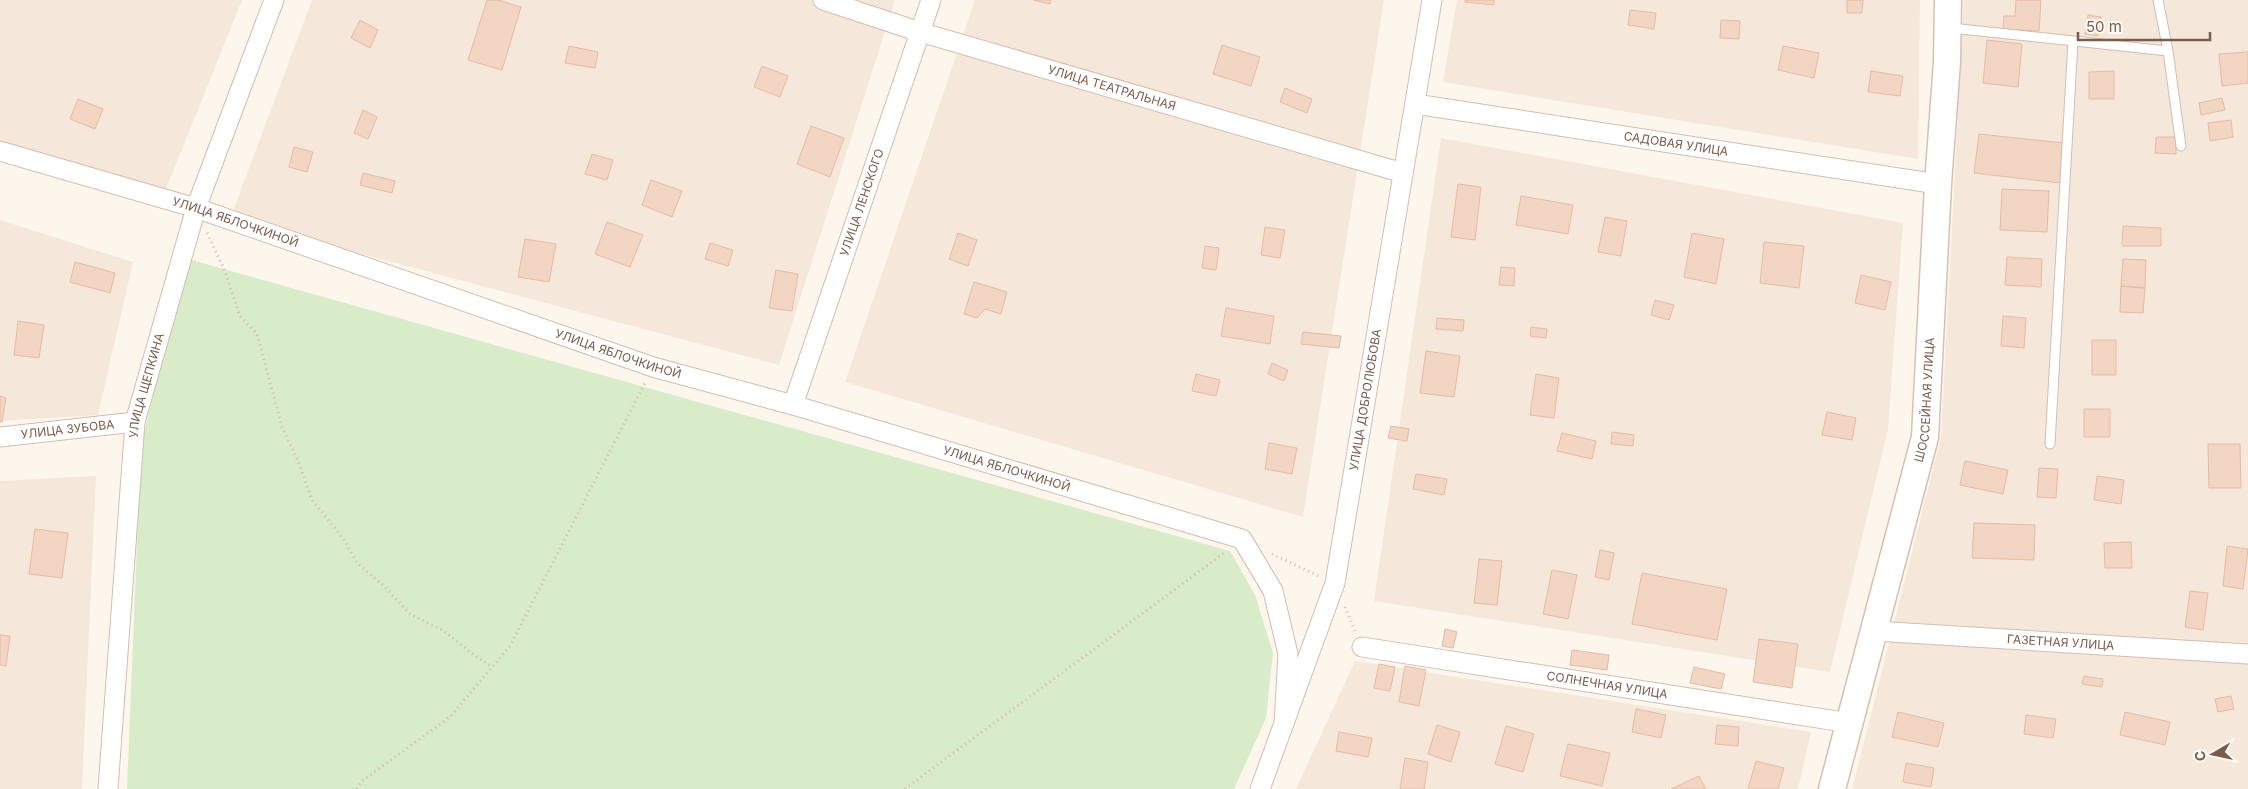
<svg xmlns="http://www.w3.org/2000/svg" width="2248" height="789" font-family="Inter,sans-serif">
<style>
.residential{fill:#f5e8da}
.green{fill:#d8ecc9}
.building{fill:#f3d5c3;stroke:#e6bba3}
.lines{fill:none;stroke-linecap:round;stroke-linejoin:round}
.lane-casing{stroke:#d1beb0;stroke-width:11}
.street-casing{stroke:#d1beb0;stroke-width:21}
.secondary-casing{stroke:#d6c0b0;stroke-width:29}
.path{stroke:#d9b8a5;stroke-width:3;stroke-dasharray:1 4;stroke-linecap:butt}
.lane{stroke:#fff;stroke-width:9}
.street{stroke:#fff;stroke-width:19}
.secondary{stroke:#fff;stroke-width:26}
.labels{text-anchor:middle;stroke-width:4;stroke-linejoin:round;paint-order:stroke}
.street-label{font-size:12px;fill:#7a5c4d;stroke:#fffaf3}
</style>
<rect width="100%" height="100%" fill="#fdf6ec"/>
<!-- residential -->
<path class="residential" d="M0,0H242L160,204L0,157Z
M312,0H895L779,365L230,219Z
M975,0H1384L1303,517L845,382Z
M1457,0H1920L1918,159L1443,82Z
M1964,0H2248V789H1852L1941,437Z
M1441,138L1903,223L1888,429L1830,672L1374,601Z
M0,220L133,262L98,415L0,421Z
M96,476L82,789H0V481Z
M1355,661L1811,732L1798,789H1296Z"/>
<!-- green -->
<path class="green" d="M188,259L1230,551L1255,595L1273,653L1266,718L1234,789H127L141,445Z"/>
<!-- building -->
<path class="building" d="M487,0H498L521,7L502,70L468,60Z
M1033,0H1051L1050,4Z
M1465,0H1494V5L1465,2Z
M1847,0H1863L1862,13H1847Z
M2016,0H2041L2039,31L2003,29L2004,16H2015Z
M1630,10L1656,13L1654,29L1628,25Z
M2088,15L2101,17L2098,36L2085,34Z
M360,20L378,30L370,48L351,38Z
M1721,20L1740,21L1739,39L1720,38Z
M1987,40L2022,44L2018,87L1983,83Z
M1222,45L1260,57L1251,86L1213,74Z
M569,46L598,52L595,68L565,63Z
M1783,46L1819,53L1814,78L1778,70Z
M2248,52V83L2222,86L2219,54Z
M762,66L788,76L780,97L754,87Z
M1871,71L1903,76L1900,96L1868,92Z
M2114,71V99H2089V72Z
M1285,88L1312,99L1307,113L1280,102Z
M2222,98L2225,110L2201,115L2199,103Z
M78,99L103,109L95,129L70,119Z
M363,110L377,117L368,139L354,133Z
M2231,120L2233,137L2210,141L2208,123Z
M811,126L844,138L830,177L797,164Z
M1979,134L2064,143L2060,183L1974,173Z
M2156,137H2176V154L2155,153Z
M294,147L313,152L307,172L289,167Z
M592,154L613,160L607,180L585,174Z
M363,173L395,181L392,193L360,185Z
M651,180L682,191L672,217L642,205Z
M1458,184L1481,187L1475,240L1451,237Z
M2002,189L2049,191L2047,232L2000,230Z
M1521,196L1573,205L1568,234L1516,225Z
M1605,217L1627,221L1621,256L1598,252Z
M607,222L643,235L630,267L595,254Z
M2123,226L2161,228V246H2122Z
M1265,227L1285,230L1280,258L1261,255Z
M958,233L977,240L968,266L949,259Z
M1692,233L1724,239L1716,284L1684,277Z
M525,239L556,244L549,282L518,277Z
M1764,242L1804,246L1799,288L1760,283Z
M710,243L733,250L728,266L705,259Z
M1205,246L1219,248L1216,270L1202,268Z
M2007,257L2042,259L2041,287L2005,285Z
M2123,259L2146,260L2145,288L2121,286Z
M75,262L115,273L110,293L70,282Z
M1501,267L1515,268L1514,286L1499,285Z
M776,270L798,274L792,311L769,308Z
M1861,275L1891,282L1885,310L1855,303Z
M974,282L1007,292L1001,314L985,309L977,318L964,314Z
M2121,286L2145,288L2143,313L2120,312Z
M1655,300L1674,305L1669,320L1651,315Z
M1226,308L1274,316L1270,344L1221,336Z
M2003,316L2026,318L2024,348L2001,346Z
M1437,318L1464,320L1463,331L1436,329Z
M18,321L44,325L39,358L14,355Z
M1531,327L1547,329L1546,338L1530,336Z
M1303,332L1341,336L1339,348L1301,344Z
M2092,340H2116V375H2092Z
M1426,351L1460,356L1454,397L1420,393Z
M1272,363L1288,370L1284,381L1268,374Z
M1196,374L1220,380L1216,396L1192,391Z
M1536,374L1559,378L1554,418L1530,415Z
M0,396L6,398L2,422H0Z
M2084,409H2110V437H2084Z
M1827,412L1856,418L1852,440L1822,435Z
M1391,426L1409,429L1407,441L1388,438Z
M1612,432L1634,435L1633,446L1611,444Z
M1562,433L1596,441L1592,459L1557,451Z
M1269,443L1297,448L1292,474L1265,469Z
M2208,444H2240L2241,488H2209Z
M1965,461L2008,470L2003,494L1960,485Z
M2039,468L2058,469L2056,498L2037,497Z
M1416,474L1447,479L1444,495L1413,489Z
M2097,476L2124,480L2121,504L2094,500Z
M1974,523L2035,525L2034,560L1972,558Z
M35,529L68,533L62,578L29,574Z
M2131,542L2132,568H2105L2104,543Z
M2227,546L2248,549L2243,589L2223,586Z
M1600,550L1614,553L1609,580L1595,577Z
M1479,559L1502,561L1497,605L1474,603Z
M1552,570L1577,575L1568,619L1543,614Z
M1642,573L1727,589L1717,640L1632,624Z
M2190,591L2208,593L2203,630L2185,627Z
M1445,629L1457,632L1453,648L1442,646Z
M0,635L10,636L6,666L0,665Z
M1759,639L1798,644L1792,688L1753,682Z
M1572,650L1609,655L1607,670L1570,665Z
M1379,664L1395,667L1390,691L1374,688Z
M1405,666L1426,670L1419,706L1399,702Z
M1694,667L1725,674L1721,689L1690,683Z
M2084,676L2103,679L2102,687L2082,684Z
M2231,696L2234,709L2218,712L2215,699Z
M1636,709L1666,715L1661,738L1632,732Z
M1898,712L1944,723L1938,747L1892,737Z
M2125,712L2170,722L2165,745L2120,735Z
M2026,715L2056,719L2053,738L2024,734Z
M1437,725L1460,732L1451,762L1428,754Z
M1717,725L1739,727L1738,746L1715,744Z
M1506,726L1534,734L1523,772L1495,764Z
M1339,732L1372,738L1368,757L1336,751Z
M1568,744L1610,753L1602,786L1560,776Z
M1405,758L1428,762L1424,789H1400Z
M1756,761L1784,768L1778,789H1748Z
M1906,763L1934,768L1931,787L1903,782Z
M1699,776L1706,789H1671Z"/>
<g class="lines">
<defs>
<path id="lane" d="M2158,0L2168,51L2181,146
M1951,28L2168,51
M2050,444L2073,41"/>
<g id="street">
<path id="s1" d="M823,0L920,32L1403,173"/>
<path id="s2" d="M1415,104L1938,184"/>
<path id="s3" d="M0,151L196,208L653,367L793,405L1242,539L1273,591L1288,654L1284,724"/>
<path id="s4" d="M793,405L931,0"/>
<path id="s5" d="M0,437L135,422"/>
<path id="s6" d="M1875,631L2248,654"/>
<path id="s7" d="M1362,647L1850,723"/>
<path id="s8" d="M108,789L135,422L196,208L274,0"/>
<path id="s9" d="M1260,789L1335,583L1432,0"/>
</g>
<g id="secondary">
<path id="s10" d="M1832,789L1925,437L1938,184L1947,62L1948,0"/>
</g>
</defs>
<!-- lane casing -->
<use href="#lane" class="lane-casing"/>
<!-- street casing -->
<use href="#street" class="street-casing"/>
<!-- secondary casing -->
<use href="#secondary" class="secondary-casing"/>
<!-- path -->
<path class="path" d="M207,233L224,269L240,316L257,334L282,427L298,461L312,500L343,538L358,564L385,587L410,614L444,631L471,653L492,667
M1272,554L1319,576
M1345,607L1355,631
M357,789L362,781L450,717L510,646L646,381
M905,789L1224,553"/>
<!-- lane -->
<use href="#lane" class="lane"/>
<!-- street -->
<use href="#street" class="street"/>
<!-- secondary -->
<use href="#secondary" class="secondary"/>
</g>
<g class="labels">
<!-- street labels -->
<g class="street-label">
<text dy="4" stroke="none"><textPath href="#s1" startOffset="302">УЛИЦА ТЕАТРАЛЬНАЯ</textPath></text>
<text dy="4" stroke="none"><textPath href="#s2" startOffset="264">САДОВАЯ УЛИЦА</textPath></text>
<text dy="4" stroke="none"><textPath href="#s4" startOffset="214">УЛИЦА ЛЕНСКОГО</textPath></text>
<text dy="4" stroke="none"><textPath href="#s3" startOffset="246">УЛИЦА ЯБЛОЧКИНОЙ</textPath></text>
<text dy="4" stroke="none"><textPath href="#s3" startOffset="651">УЛИЦА ЯБЛОЧКИНОЙ</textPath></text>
<text dy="4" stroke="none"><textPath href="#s8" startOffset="406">УЛИЦА ЩЕПКИНА</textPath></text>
<text dy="4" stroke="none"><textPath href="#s9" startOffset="405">УЛИЦА ДОБРОЛЮБОВА</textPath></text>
<text dy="4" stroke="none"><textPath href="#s10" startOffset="401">ШОССЕЙНАЯ УЛИЦА</textPath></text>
<text dy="4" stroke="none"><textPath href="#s5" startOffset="68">УЛИЦА ЗУБОВА</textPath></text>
<text dy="4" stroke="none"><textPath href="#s3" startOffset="1056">УЛИЦА ЯБЛОЧКИНОЙ</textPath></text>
<text dy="4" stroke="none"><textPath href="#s6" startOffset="186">ГАЗЕТНАЯ УЛИЦА</textPath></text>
<text dy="4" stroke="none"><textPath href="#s7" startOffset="248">СОЛНЕЧНАЯ УЛИЦА</textPath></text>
</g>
</g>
<!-- north arrow -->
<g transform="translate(2213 754) rotate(261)" stroke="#fffaf3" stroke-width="4" paint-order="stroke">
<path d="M0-4L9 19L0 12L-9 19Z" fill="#7a5c4d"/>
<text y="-8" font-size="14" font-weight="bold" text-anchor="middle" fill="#7a5c4d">С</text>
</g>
<!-- scale -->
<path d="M2078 32v8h132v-8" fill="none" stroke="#7a5c4d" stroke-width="2.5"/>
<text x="2086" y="32" font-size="15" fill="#7a5c4d" stroke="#fffaf3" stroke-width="4" paint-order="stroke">50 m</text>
</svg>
